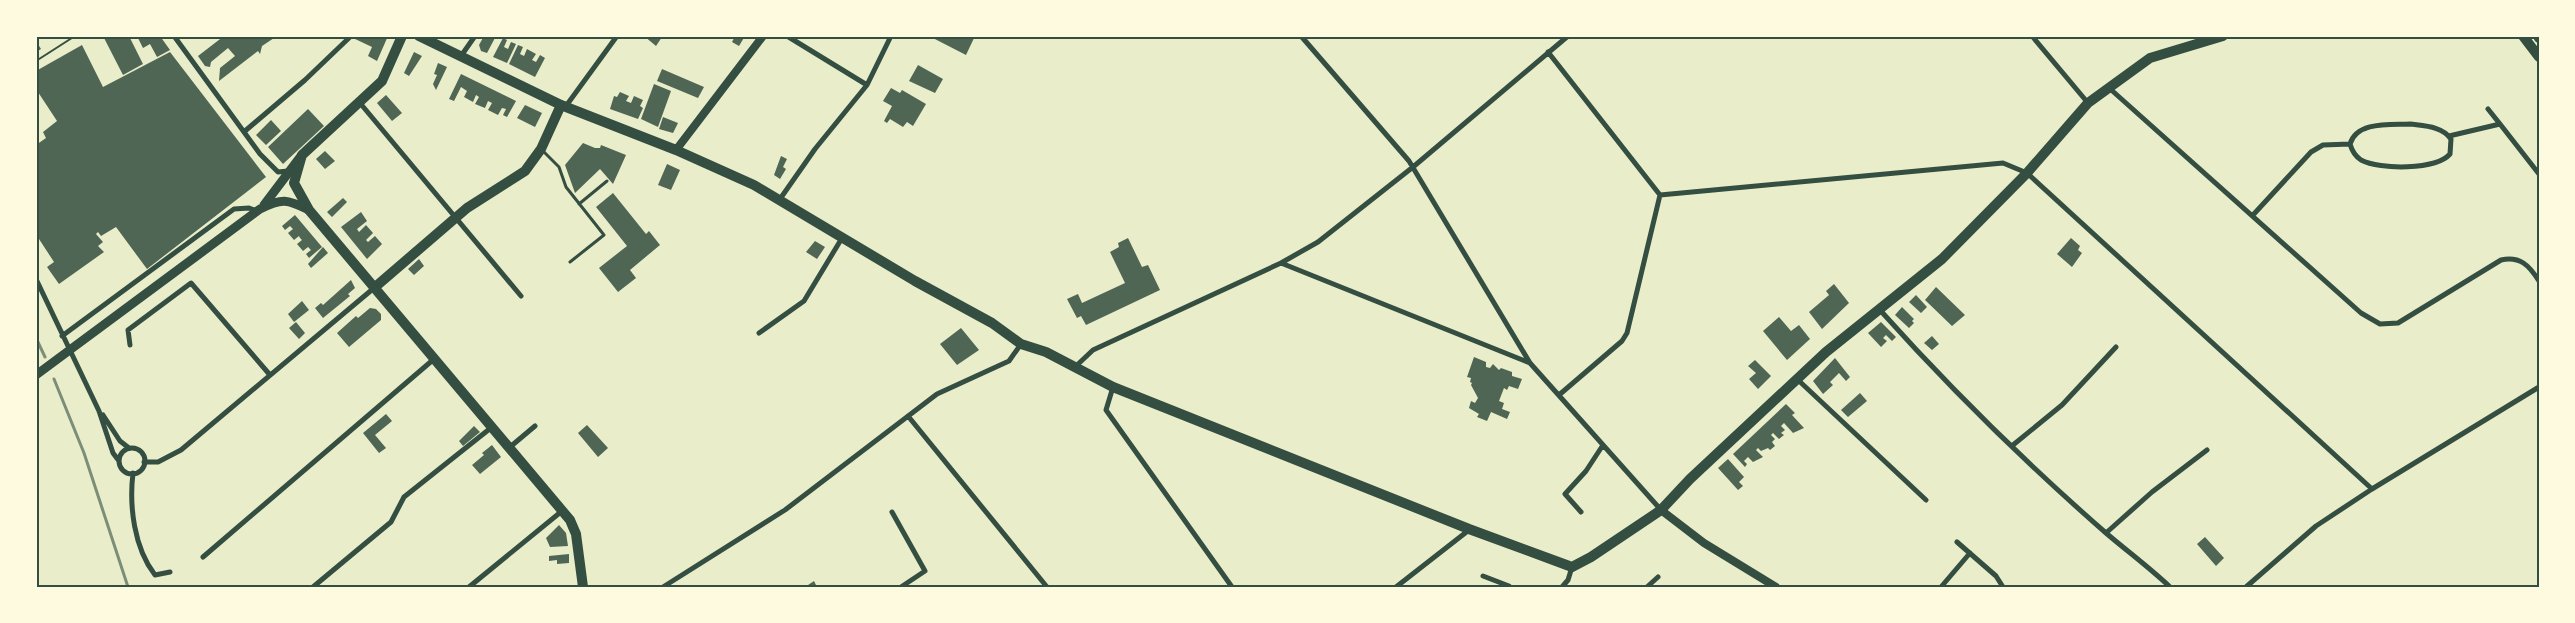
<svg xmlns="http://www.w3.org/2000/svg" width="2575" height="623" font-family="Commissioner,sans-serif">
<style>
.building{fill:#4f6655}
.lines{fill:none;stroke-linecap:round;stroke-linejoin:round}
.path{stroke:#344e41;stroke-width:2}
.service{stroke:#344e41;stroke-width:3}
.minor{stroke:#344e41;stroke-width:5}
.tertiary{stroke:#344e41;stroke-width:8}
.secondary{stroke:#344e41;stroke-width:9}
.primary{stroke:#344e41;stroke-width:10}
.rail{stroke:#7c8e77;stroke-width:3}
.neatline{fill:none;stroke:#344e41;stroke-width:2}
</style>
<rect width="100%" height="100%" fill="#e9edc9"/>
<!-- building -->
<path class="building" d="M103,36H129L143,64L123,75Z
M137,36H160L170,50L157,57L150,44L143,48Z
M224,36H277L262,46L260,54L258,51L219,81L220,68L235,56L228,48L211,62L210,67L205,66L198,56Z
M354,36H388L377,61L368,56L372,47L353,38Z
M484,36H496L487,53L481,51L479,45Z
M644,36H661L662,37L656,46Z
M735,36H745L739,46L732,42Z
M929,36H975L966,55Z
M503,38L507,40L504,47L508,49L511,42L516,44L507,63L493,57Z
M36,41L41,49L36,52Z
M82,45L103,87L170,52L266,177L147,269L116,227L101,236L98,232L96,234L103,242L98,246L104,252L59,284L47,267L54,262L39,239L36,241V145L46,138L43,132L57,121L36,89V71Z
M518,45L523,47L520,54L524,56L527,49L536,54L532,60L536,62L540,55L545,58L535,77L509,64Z
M414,52L422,56L409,76L404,73Z
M438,63L447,67L436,90L433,84L437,75L434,74Z
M918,65L943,79L935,93L909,81Z
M662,69L704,87L698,98L657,81Z
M461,74L516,101L507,117L503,115L506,109L502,108L498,115L488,110L492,103L488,101L485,108L475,104L479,97L476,95L473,102L464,97L467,91L461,87L454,101L449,99Z
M654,84L671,91L658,127L641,119Z
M891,88L900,93L902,90L926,104L913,126L907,122L903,127L890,119L887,123L884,121L892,106L883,101Z
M620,92L629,96L626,101L631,103L634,96L643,100L640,106L643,108L638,119L610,109L614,96L617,97Z
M386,95L402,113L392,121L377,103Z
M525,105L542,113L535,127L517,118Z
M308,109L324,126L283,164L268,147Z
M663,117L678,123L673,133L659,129Z
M271,120L281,131L266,145L256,135Z
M583,143L595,148H600L601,145L626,155L613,184L600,169L575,193L565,165Z
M325,151L335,161L325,169L316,159Z
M781,156L787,159L783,167L786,169L780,179L774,175Z
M667,164L680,170L671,190L658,185Z
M613,193L646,234L649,231L660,245L630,270L636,278L618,292L599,268L627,246L596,207Z
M343,198L347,202L332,217L327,212Z
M361,212L367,221L357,229L359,232L366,225L373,233L366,240L368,242L375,236L382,244L367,259L341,227Z
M295,215L322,247L309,258L306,254L311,250L308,247L303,251L297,244L302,240L300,238L299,236L294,240L288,233L293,229L290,226L285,230L282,226Z
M1128,238L1142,267L1148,265L1160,290L1086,325L1081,316L1077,318L1067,299L1078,294L1082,303L1125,283L1110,252L1119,247L1118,243Z
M2071,238L2080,246L2078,250L2082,253L2072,267L2057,254Z
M815,241L825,247L817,259L806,252Z
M323,247L328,253L311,268L308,264Z
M419,259L424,266L414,275L408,269Z
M351,280L355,288L348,294L350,296L323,318L315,308L321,303L323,305Z
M1834,284L1849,303L1822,329L1809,312L1829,295L1826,291Z
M1936,287L1965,315L1952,326L1925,300Z
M1916,295L1927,307L1921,313L1909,302Z
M302,301L309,310L294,322L288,314Z
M1902,307L1914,319L1912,321L1914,323L1909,328L1895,315Z
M370,308L376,309L381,314V320L349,347L337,333L356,316L358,318Z
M1779,317L1791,331L1799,325L1810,339L1787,360L1763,331Z
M296,322L305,333L299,339L289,328Z
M1881,322L1896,337L1892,341L1886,335L1883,338L1887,341L1881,347L1868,333Z
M961,328L979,350L957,365L940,344Z
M1932,336L1939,344L1932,350L1924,343Z
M1474,357L1486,362V367L1490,368L1493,364L1499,370L1501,368L1512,372V376L1522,379L1518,389L1509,386L1507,390L1504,388L1499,401L1504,403L1502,409L1510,412L1507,419L1491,412L1487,421L1477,417L1479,414L1469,408L1471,401L1475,403L1478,398L1471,385L1472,383L1470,382L1471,378L1467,377Z
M1835,358L1850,377L1846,381L1839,373L1830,382L1833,385L1823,394L1813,381Z
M1755,360L1771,376L1758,389L1749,379L1756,373L1748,366Z
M1860,393L1867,401L1848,417L1841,410Z
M1786,404L1795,413L1792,415L1804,428L1793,433L1784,423L1781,426L1785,430L1781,433L1784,435L1779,439L1773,433L1771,435L1775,439L1772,442L1775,446L1770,450L1768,448L1761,451L1758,448L1756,450L1763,457L1753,462L1748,457L1744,461L1747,464L1745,467L1733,454Z
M386,414L392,421L375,435L386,448L379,453L363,433Z
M587,425L608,448L598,457L578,433Z
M474,426L480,432L463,446L459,441Z
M492,445L501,457L480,474L472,465L484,455L482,453Z
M1728,459L1744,477L1739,482L1743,486L1738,490L1718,468Z
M559,525L566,533L568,546L550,547L546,538Z
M2205,537L2224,558L2216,566L2197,544Z
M569,554V563L557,564V560L549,561V556Z
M814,581L817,587H805Z"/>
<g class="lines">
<!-- path -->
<path class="path" d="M36,61L75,36"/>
<!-- service -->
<path class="service" d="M543,151L559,167L566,187L604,235L570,262
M579,204L607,181"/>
<!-- minor -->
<path class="minor" d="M174,36L260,154L278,172L288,171
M787,36L867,85
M1301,36L1409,161L1530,363L1661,510
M2032,36L2088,103
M1548,52L1660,195L1627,333L1622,341L1559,395
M461,56L475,36
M2108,87L2361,313L2380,324L2398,323L2501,260C2520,256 2529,265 2539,281
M360,103L521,296
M566,106L617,36
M2410,124C2424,126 2442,126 2451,139L2450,154C2436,170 2380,170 2361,160C2355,156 2352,151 2350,144C2357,121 2390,125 2410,124Z
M2500,124L2539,174
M245,131L305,80L351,36
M2449,136L2500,124L2488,109
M1660,195L2003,163L2027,173L2372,489
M780,199L815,149L867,85L891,36
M2253,215L2311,152L2323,145L2350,144
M1281,263L1530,363
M36,279L99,411L113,453L119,461
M1879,309C1948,386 2028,465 2106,533C2127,551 2150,568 2170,587
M759,333L804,301L842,238
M62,336L234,209L249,208L257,211
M130,345L128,330L191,283L270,375
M1075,367L1093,350L1281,263L1318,242L1413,167L1568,36
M1797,379L1926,500
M1113,387L1106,410L1232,587
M103,415L120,441L129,448
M908,416L1047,587
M2013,445L2062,405L2116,347
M510,447L535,426
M119 461a13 13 0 1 1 26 0a13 13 0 1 1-26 0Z
M144,462H158L181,450L374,288
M133,473C129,506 134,548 155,575L170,572
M892,512L925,571L901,587
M1581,512L1565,494L1586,471L1603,445
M2106,533L2152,492L2207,450
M1957,542L1996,576L2003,587
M203,557L434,359
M1483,576L1509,586
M313,587L391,522L404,497L492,427
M469,587L562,511
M663,587L785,510L937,394L1009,361L1021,344
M1396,587L1469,530
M1562,587L1568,580L1572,567
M1647,587L1658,577
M1941,587L1970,553
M2246,587L2316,526L2372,489L2539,387"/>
<!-- tertiary -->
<path class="tertiary" d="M676,150L763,36
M1661,510L1704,543L1776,587"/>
<!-- secondary -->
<path class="secondary" d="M264,205L301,156
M36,375L260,209C282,198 287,199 309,210"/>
<!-- primary -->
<path class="primary" d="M402,36L382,81L302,155L294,183L309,210L570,520L576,534L583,587
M419,36L561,105L676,150L754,185L915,281L992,323L1021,344L1046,352L1113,387L1469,529L1572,567L1591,557L1661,510L1690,479L1826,352L1942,259L2027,173L2088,103L2150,58L2223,36
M2523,36L2539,57
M2538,36L2539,38
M374,288L467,208L525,171L541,149L561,105"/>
<!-- rail -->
<path class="rail" d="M36,338L45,357
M54,379L84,453L128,587"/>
</g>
<!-- border -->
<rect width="2575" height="623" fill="none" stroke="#fefae0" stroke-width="75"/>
<rect x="38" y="38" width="2500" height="548" class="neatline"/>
</svg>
